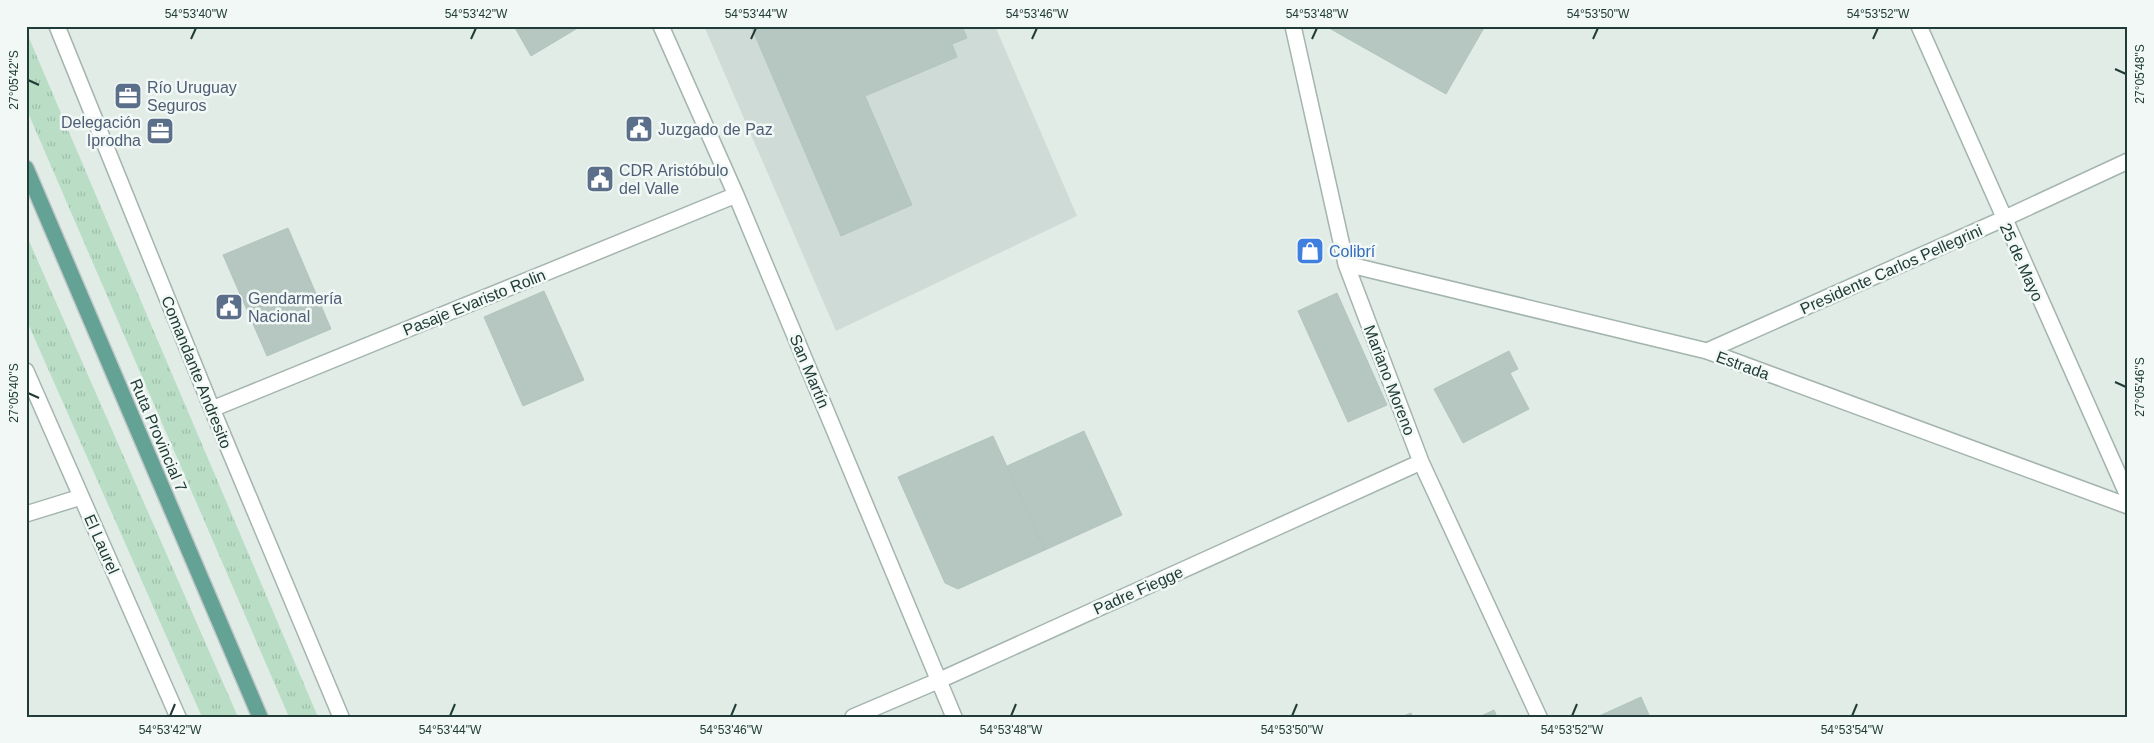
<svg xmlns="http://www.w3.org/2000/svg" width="2154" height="743" font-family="Arial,sans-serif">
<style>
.built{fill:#cfdbd6}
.park{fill:url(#park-tufts)}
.building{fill:#b6c6c0;stroke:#b3c5bf}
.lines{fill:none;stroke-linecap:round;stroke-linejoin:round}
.street-casing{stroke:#a4b4ae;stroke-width:18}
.primary-casing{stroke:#c1c8c7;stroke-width:18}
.street{stroke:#fff;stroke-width:15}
.primary{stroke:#64a295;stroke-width:15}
.ticks{fill:none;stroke:#213c36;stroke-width:2}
.labels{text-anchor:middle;stroke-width:5;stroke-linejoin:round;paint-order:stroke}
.service-label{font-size:16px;fill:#4e5e75;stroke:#f1f8f5;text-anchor:start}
.shop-label{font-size:16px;fill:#366cbe;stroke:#f1f8f5;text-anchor:start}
.street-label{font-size:16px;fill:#213c36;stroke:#f1f8f5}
.neatline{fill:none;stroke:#213c36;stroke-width:2}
.ticks-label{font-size:12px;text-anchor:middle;fill:#213c36}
</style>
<defs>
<pattern id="park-tufts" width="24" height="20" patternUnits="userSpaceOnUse" patternTransform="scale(1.25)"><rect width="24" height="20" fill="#b9ddc5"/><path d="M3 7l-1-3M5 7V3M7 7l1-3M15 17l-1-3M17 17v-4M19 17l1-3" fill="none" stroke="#9fbfaa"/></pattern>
</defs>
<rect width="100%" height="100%" fill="#e1ece7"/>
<!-- built -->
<path class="built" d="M704,26H995L1077,216L836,331Z"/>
<!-- park -->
<path class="park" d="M26,31L318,717H289L26,108Z
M26,234L238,717H202L26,319Z"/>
<!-- building -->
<path class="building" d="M514,26H581L531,56Z
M751,26H962L967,38L952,44L957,57L865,96L912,205L841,236Z
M1330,26H1485L1446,94L1329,28Z
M288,228L331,329L267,356L223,255Z
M544,291L584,380L523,406L484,317Z
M1337,293L1387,405L1348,422L1298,311Z
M1509,351L1518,369L1510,373L1529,409L1463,443L1434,389Z
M1084,431L1122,515L1045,550L1007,466Z
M993,436L1045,550L958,589L945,583L898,477Z
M1641,697L1650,717H1597Z
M1494,710L1497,717H1479Z
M1411,713L1413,717H1401Z"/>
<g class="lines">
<defs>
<path id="street" d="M57,26L212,409L341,717
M661,26L736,195L954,717
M1293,26L1346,264L1421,462L1539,717
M1919,26L2128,496
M1346,264L1707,351L2128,506
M1707,351L2003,219L2128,161
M26,371L178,717
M212,409L736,195
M26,514L81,497
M853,717L940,680L1421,462"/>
<path id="primary" d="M26,168L260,717"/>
</defs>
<!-- street casing -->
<use href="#street" class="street-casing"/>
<!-- primary casing -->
<use href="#primary" class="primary-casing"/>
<!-- street -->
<use href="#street" class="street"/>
<!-- primary -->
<use href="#primary" class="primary"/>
</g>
<!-- ticks -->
<path class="ticks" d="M191,39L196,28M471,39L476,28M751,39L756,28M1032,39L1037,28M1312,39L1317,28M1593,39L1598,28M1873,39L1878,28M2115,69L2126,74M28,80L39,85M2115,382L2126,387M28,393L39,398M170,716L175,704M450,716L455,704M731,716L736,704M1011,716L1016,704M1292,716L1297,704M1572,716L1577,704M1852,716L1857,704"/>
<!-- icons -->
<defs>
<symbol id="office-square" viewBox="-11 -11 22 22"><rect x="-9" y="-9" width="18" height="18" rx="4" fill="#5c6f8a" stroke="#f1f8f5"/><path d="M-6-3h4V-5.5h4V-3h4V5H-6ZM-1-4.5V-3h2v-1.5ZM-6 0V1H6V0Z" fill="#fff"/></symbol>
<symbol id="civic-square" viewBox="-11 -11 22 22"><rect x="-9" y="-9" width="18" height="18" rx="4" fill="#5c6f8a" stroke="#f1f8f5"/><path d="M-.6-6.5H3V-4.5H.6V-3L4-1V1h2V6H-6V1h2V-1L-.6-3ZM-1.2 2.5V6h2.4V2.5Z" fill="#fff"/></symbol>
<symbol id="shop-square" viewBox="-11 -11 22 22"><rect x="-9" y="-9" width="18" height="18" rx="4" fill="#3f7fe0" stroke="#f1f8f5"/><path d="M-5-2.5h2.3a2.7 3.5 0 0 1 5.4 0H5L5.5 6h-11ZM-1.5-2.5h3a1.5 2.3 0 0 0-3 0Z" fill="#fff"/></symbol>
</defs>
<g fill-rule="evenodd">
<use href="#office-square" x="112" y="80" width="32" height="32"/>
<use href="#civic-square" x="623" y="113" width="32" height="32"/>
<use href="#office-square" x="144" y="115" width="32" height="32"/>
<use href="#civic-square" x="584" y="163" width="32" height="32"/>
<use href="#shop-square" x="1294" y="235" width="32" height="32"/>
<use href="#civic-square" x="213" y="291" width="32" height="32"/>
</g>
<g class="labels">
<!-- service labels -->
<g class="service-label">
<text x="147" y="93">Río Uruguay<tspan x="147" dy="18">Seguros</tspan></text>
<text x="141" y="128" text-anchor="end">Delegación<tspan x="141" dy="18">Iprodha</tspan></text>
<text x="658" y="135">Juzgado de Paz</text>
<text x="619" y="176">CDR Aristóbulo<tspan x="619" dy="18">del Valle</tspan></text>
<text x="248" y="304">Gendarmería<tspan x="248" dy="18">Nacional</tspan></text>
</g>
<!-- shop labels -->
<g class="shop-label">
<text x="1329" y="257">Colibrí</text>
</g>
<!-- street labels -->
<g class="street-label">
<text transform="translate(2022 262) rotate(66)" y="6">25 de Mayo</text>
<text transform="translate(1891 269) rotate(-24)" y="6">Presidente Carlos Pellegrini</text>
<text transform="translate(474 302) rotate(-22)" y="6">Pasaje Evaristo Rolin</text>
<text transform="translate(1743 365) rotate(20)" y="6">Estrada</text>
<text transform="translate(810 371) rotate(67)" y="6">San Martín</text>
<text transform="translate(197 372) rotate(68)" y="6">Comandante Andresito</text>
<text transform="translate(1390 380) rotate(69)" y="6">Mariano Moreno</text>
<text transform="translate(159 435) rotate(67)" y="6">Ruta Provincial 7</text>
<text transform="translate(102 544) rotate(66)" y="6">El Laurel</text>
<text transform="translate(1138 590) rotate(-24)" y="6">Padre Fiegge</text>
</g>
</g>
<!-- border -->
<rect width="2154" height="743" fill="none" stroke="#f1f8f5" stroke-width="55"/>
<rect x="28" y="28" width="2098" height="688" class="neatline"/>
<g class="ticks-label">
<text x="196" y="18">54°53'40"W</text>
<text x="476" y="18">54°53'42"W</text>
<text x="756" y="18">54°53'44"W</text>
<text x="1037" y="18">54°53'46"W</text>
<text x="1317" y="18">54°53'48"W</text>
<text x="1598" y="18">54°53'50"W</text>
<text x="1878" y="18">54°53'52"W</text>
<text transform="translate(2140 74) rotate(-90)" y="4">27°05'48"S</text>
<text transform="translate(14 80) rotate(-90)" y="4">27°05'42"S</text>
<text transform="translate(2140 387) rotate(-90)" y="4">27°05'46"S</text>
<text transform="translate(14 393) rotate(-90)" y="4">27°05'40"S</text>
<text x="170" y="734">54°53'42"W</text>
<text x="450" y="734">54°53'44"W</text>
<text x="731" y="734">54°53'46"W</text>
<text x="1011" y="734">54°53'48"W</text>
<text x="1292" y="734">54°53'50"W</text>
<text x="1572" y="734">54°53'52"W</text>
<text x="1852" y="734">54°53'54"W</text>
</g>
</svg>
